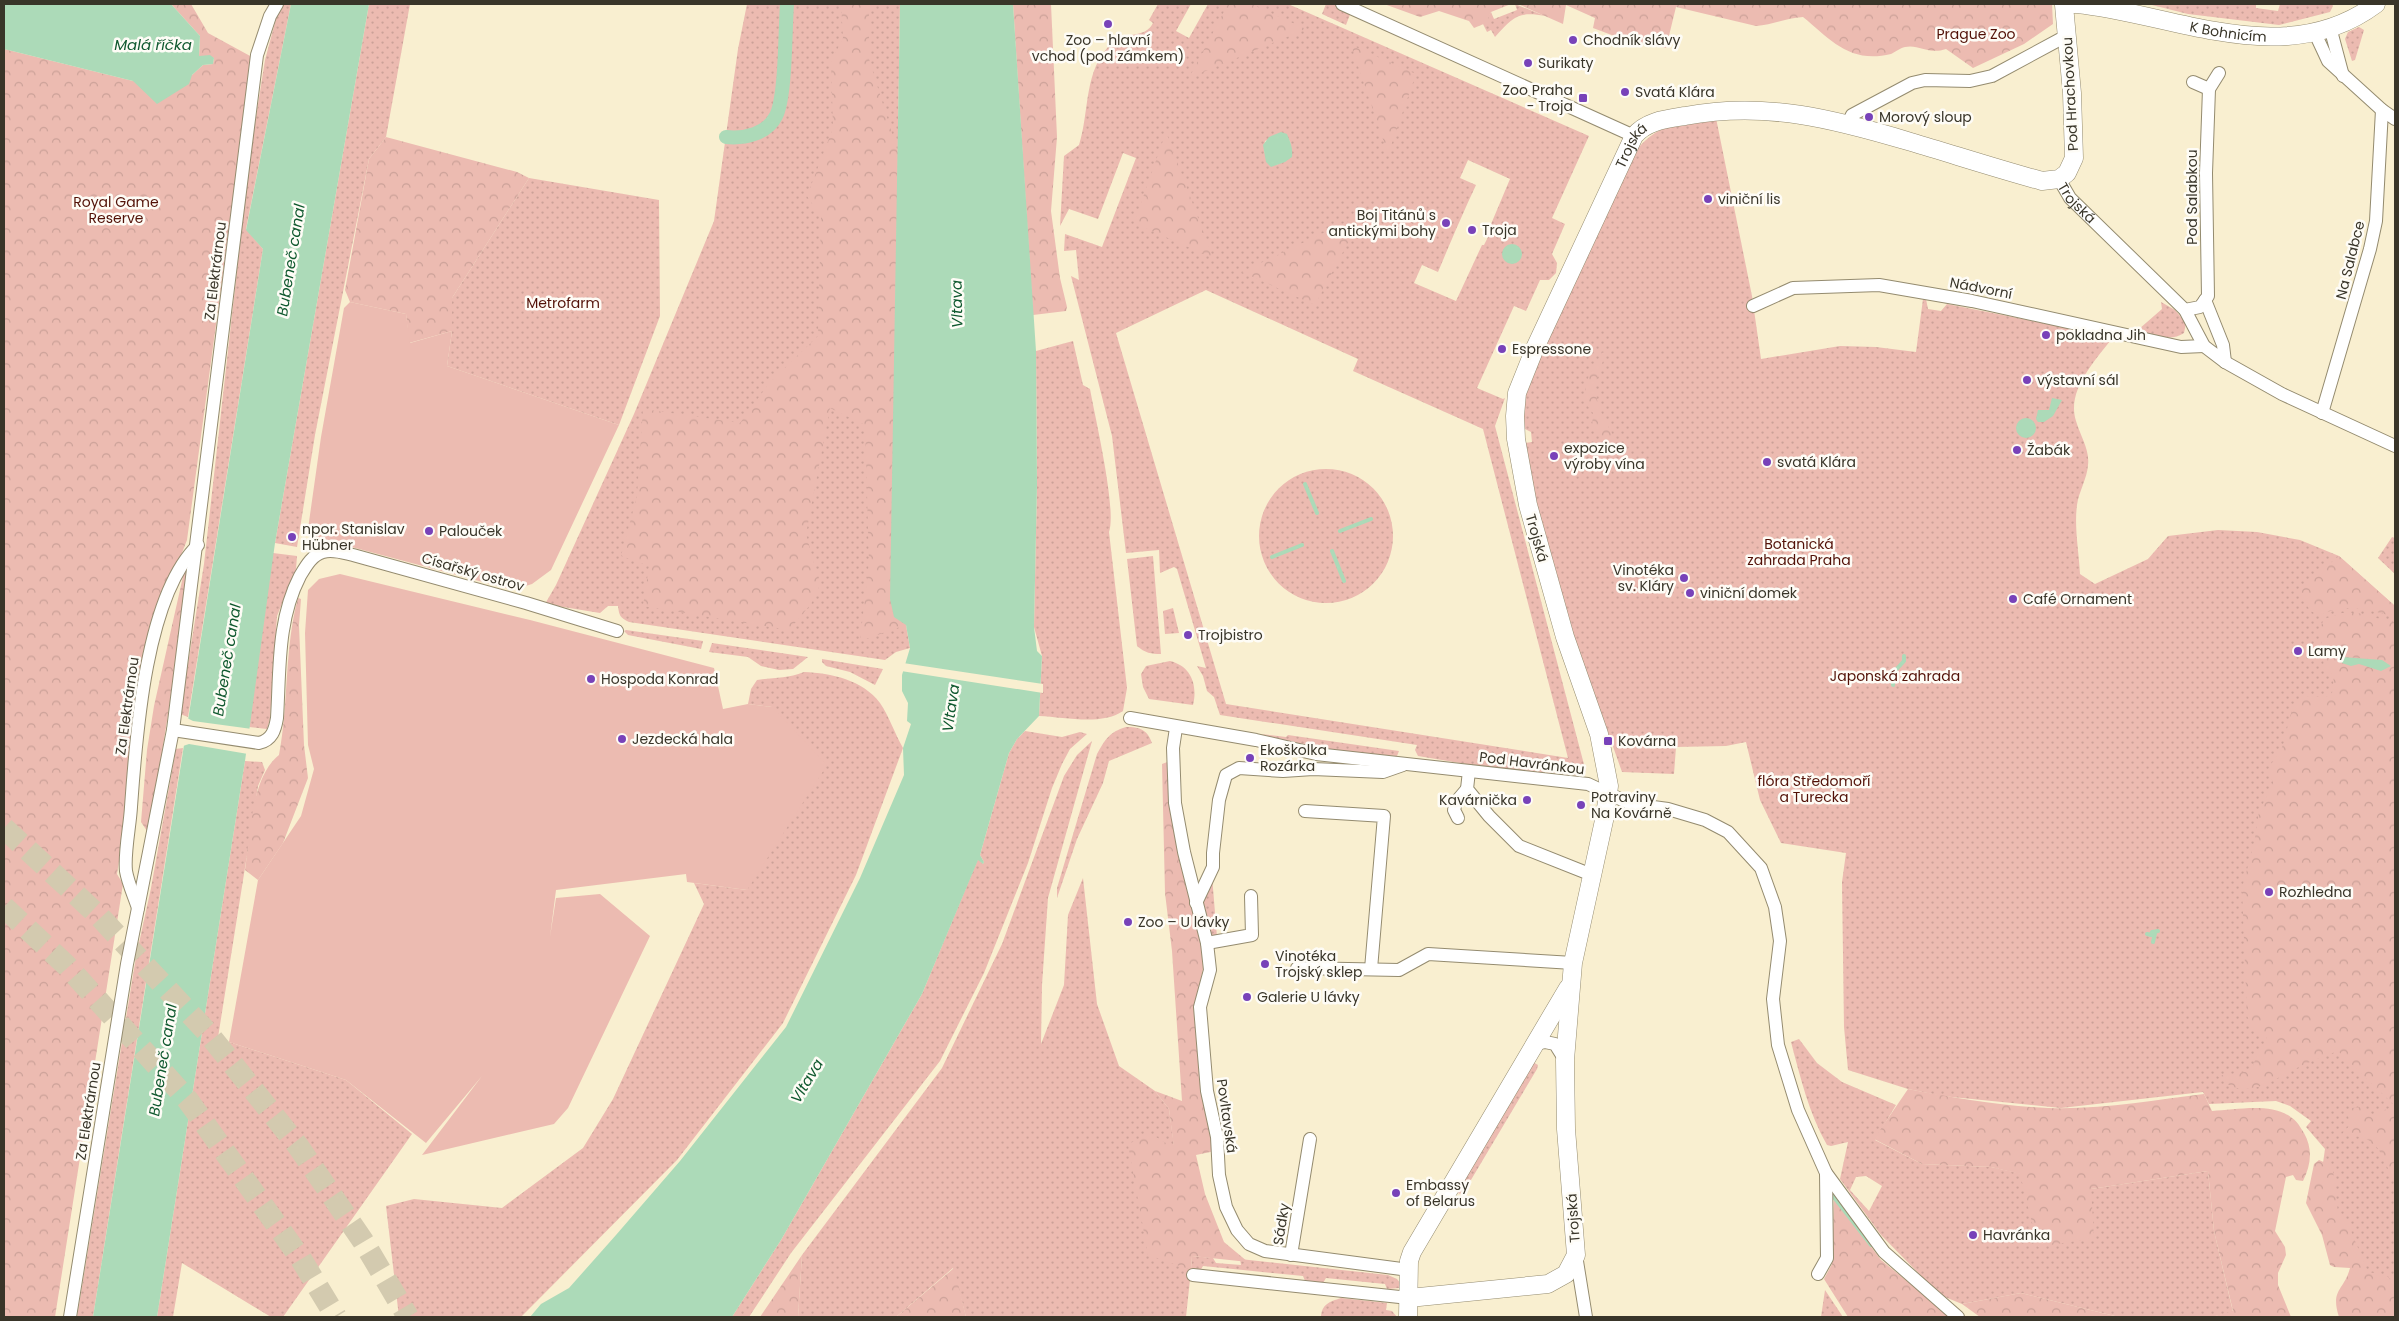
<svg xmlns="http://www.w3.org/2000/svg" width="2399" height="1321" font-family="Poppins,sans-serif">
<style>
.grass{fill:url(#grass-dots);fill-rule:evenodd}
.forest{fill:url(#forest-crowns);fill-rule:evenodd}
.pitch{fill:#ecbbb1}
.water{fill:#acdab8}
.pier{fill:#f9efd0}
.lines{fill:none;stroke-linecap:round;stroke-linejoin:round}
.stream{stroke:#acdab8;stroke-width:4}
.canal{stroke:#acdab8;stroke-width:14}
.highway-tunnel{stroke:#d3caaf;stroke-width:22;stroke-dasharray:22 11;stroke-linecap:butt}
.street-casing{stroke:#948b6f;stroke-width:14}
.secondary-casing{stroke:#948b6f;stroke-width:19}
.street{stroke:#fff;stroke-width:12}
.secondary{stroke:#fff;stroke-width:18}
.poi-dot{fill:#7842b9;stroke:#fefcf6;stroke-width:2}
.labels{text-anchor:middle;stroke-width:5;stroke-linejoin:round;paint-order:stroke}
.street-label{font-size:14px;fill:#393529;stroke:#fefcf6}
.park-label{font-size:14px;fill:#521107;stroke:#fefcf6}
.poi-label{font-size:14px;fill:#393529;stroke:#fefcf6;text-anchor:start}
.water-label{font-size:15px;font-style:italic;fill:#10592f;stroke:#fefcf6}
</style>
<defs>
<pattern id="grass-dots" width="8" height="8" patternUnits="userSpaceOnUse" patternTransform="scale(1.25)"><rect width="8" height="8" fill="#ecbbb1"/><path d="M2 2h.1M6 6h.1" fill="none" stroke="#cba198" stroke-width="1.8" stroke-linecap="round"/></pattern>
<pattern id="forest-crowns" width="20" height="18" patternUnits="userSpaceOnUse" patternTransform="scale(1.25)"><rect width="20" height="18" fill="#ecbbb1"/><path d="M2 6a3 3 0 1 1 6 0M12 15a3 3 0 1 1 6 0" fill="none" stroke="#cba198"/></pattern>
</defs>
<rect width="100%" height="100%" fill="#f9efd0"/>
<!-- grass -->
<path class="grass" d="M283,4H291L246,229L263,249L188,717L180,714L204,564L250,155L265,60L277,15Z
M369,4H410L386,137L369,159L315,435L297,547L275,543Z
M747,4H900L894,408L906,625L910,648L896,652L885,660L629,622C620,618 619,615 618,606H608L600,613L545,604L556,585L634,414L714,221L738,49Z
M1158,4H1191L1176,31L1189,38L1208,4H1288L1589,136L1552,218L1565,224L1552,254L1557,263L1556,273L1549,280H1540L1526,311L1514,306L1477,388L1503,399L1505,398L1495,426L1586,772L1583,771L1582,776L1472,765L1418,756L1415,750L1417,745L1220,715L1214,697L1207,691L1203,676L1197,666L1206,668L1177,569L1174,567L1160,573L1159,550L1126,553L1112,436L1071,276L1079,280L1076,250L1064,251L1065,234L1102,247L1136,158L1123,153L1098,219L1069,209L1060,226L1064,156L1079,145C1090,111 1083,70 1112,43C1126,30 1144,40 1153,23L1149,20ZM1277,135L1290,141C1292,153 1286,161 1276,165C1265,158 1263,154 1265,141ZM1468,160L1510,179L1486,236L1488,237L1484,245H1482L1456,301L1414,283L1422,265L1438,272C1451,241 1462,215 1476,185L1460,178ZM1206,290L1358,359L1353,371L1483,429L1568,758L1226,704L1116,333Z
M1326,4H1333L1351,12L1346,25L1322,14Z
M1515,4L1545,16C1518,11 1513,17 1495,37L1491,30L1487,32L1483,24L1491,12L1494,19L1517,10Z
M2148,4H2256V8L2278,11L2280,4H2332L2333,6L2330,12L2279,25L2188,14Z
M2359,27L2364,30L2355,60L2352,61L2345,39L2348,32Z
M1716,118L1752,296L1761,359L1840,346L1876,347L1916,352L1923,299H1926L1928,309L1941,311L1947,304L2113,337C2096,360 2066,390 2076,421C2080,435 2090,450 2088,465C2087,479 2079,491 2077,505C2074,527 2079,552 2080,574L2095,584L2148,559L2168,536L2218,530L2257,532L2300,540L2339,556L2395,606V1317L2316,1212L2325,1149L2306,1127L2311,1121L2290,1106L2276,1101L2209,1104L2203,1092L2061,1108L1942,1096L1908,1089L1848,1070L1844,1027L1842,882L1846,853L1781,843L1760,800L1746,742L1726,746L1676,747L1674,774L1622,772L1568,619L1540,522L1525,443L1532,442L1531,432L1523,428L1524,398L1541,353L1633,155C1655,123 1680,123 1716,118Z
M529,178L659,200L660,316L619,425L447,366L452,331V298Z
M2161,302L2175,310L2186,323L2184,333C2171,342 2155,335 2141,332L2139,329L2162,309Z
M1073,341L1083,385L1090,389C1095,417 1117,510 1109,532L1127,688L1123,711C1101,726 1065,717 1039,716L1042,656L1034,627L1037,485L1036,351Z
M1259 536a67 67 0 1 1 134 0a67 67 0 1 1-134 0Z
M2392,537L2395,538V574L2378,558Z
M273,553L297,556L296,569L277,616L270,719L267,729L249,727Z
M1153,556L1161,654C1151,654 1145,653 1137,646L1127,559Z
M1173,608L1179,633L1165,634L1163,611Z
M626,630L703,641L701,649L628,635L624,631Z
M712,643L808,657L793,669L779,670L761,666L748,657L709,652Z
M822,659L883,669L875,685L850,672L826,666L822,662Z
M1170,661C1191,666 1198,685 1193,705L1149,699L1143,687L1141,674L1146,666Z
M804,672C831,673 863,680 880,703C889,716 895,734 903,748L856,875L783,1023L677,1160L521,1317H399L386,1206L414,1199L502,1208L583,1148L613,1099L704,904L694,883L747,890L772,707L748,704L751,689L757,680C775,677 787,679 804,672Z
M1126,727C1139,727 1147,729 1152,743L1109,761L1103,783L1077,839L1057,898V888L1097,754C1105,740 1109,732 1126,727Z
M1025,731L1062,737L1080,732L1087,734L1070,749L1062,764L1052,788L1028,863L984,973L940,1061L791,1253L749,1317H732L781,1240L922,994L978,859L983,864L984,862L980,855L1009,753L1017,739Z
M1261,734L1286,737L1288,735L1399,751L1397,756L1307,749Z
M1092,741L1048,898L1042,985L1041,1044L1064,985L1068,915L1083,878L1097,1004L1119,1066L1155,1091L1169,1109L1191,1269L1192,1256L1213,1258L1216,1263L1241,1265L1240,1259L1388,1275L1397,1279L1401,1284L1399,1288L1387,1289L1385,1284L1326,1278L1323,1283L1305,1281L1303,1276L1203,1266L1200,1271L1191,1270L1186,1317H966L953,1268L896,1317H798L802,1255L942,1068L1002,944L1064,776L1077,755Z
M183,748L93,1317H77L136,957L151,888L176,749Z
M245,761L262,762L265,770L258,786L216,1050L229,1042L346,1080L412,1134L283,1317H271L182,1263L173,1317H157Z
M1212,876L1217,937L1207,938C1201,916 1197,896 1212,876Z
M1799,1039L1817,1063L1842,1082L1896,1105L1875,1140L1922,1164L1991,1167L2091,1189L2208,1171L2214,1231L2233,1312L2211,1317H2119L2021,1293L1962,1304L1940,1295L1881,1235L1840,1179L1848,1142L1831,1146L1827,1145C1809,1114 1800,1076 1791,1042ZM1866,1176L1882,1186L1869,1211L1850,1190L1856,1177Z
M1531,1061L1538,1065L1537,1069L1462,1195L1455,1191Z
M1825,1290L1843,1317H1821Z
M1341,1298L1387,1303L1386,1310L1392,1311L1397,1317H1321C1322,1304 1329,1302 1341,1298Z"/>
<!-- forest -->
<path class="forest" d="M171,4H191L208,33L252,57L187,540L143,652L128,804L117,874L123,884L55,1317H4V49L133,81L192,75L203,65L213,64L214,58L199,56L200,36Z
M841,4H869V59L898,153L890,599L894,617L906,625L860,641L869,562L865,425L830,408L806,534L820,585L811,604L789,630L643,606L649,566L621,556L637,496L643,409L740,423L770,382L818,336L821,217L807,196L833,128L831,62L843,38Z
M1013,4H1051L1057,137L1051,211L1060,278L1067,307L1066,311L1033,315Z
M1228,4H1251L1306,29L1189,78Z
M1384,4H1511L1491,12L1486,23L1474,28L1469,21L1439,11L1420,17Z
M1518,4H2052L2053,24L2024,44L1973,68L1946,49C1929,55 1919,44 1905,47C1900,48 1895,52 1891,54C1850,64 1831,40 1803,17C1786,18 1772,25 1756,26L1676,7L1666,48L1617,37L1593,28L1595,18L1566,5L1563,24Z
M1351,45L1416,74L1388,154Z
M1166,132L1213,258L1134,223Z
M386,137L517,172L529,178L452,298V331L409,343L406,314L350,302L345,290L369,159Z
M1363,214L1315,305L1242,272Z
M1603,352L1605,354C1603,362 1599,371 1597,380C1591,403 1609,426 1619,446L1616,451L1592,428L1593,413C1575,393 1591,371 1603,352Z
M2339,556L2395,606V617C2369,610 2344,602 2319,616L2311,611L2296,591Z
M191,570L149,834L141,822L147,750L154,706L184,572Z
M298,598L301,599L299,625L304,745L308,778L283,843L258,880L245,870C250,836 251,777 279,755C289,703 284,649 298,598Z
M2342,613H2358L2395,623V1177L2391,1175C2377,1144 2377,1138 2342,1134L2350,1125L2348,1115L2352,1108L2360,1107L2371,1115L2395,1106L2338,1051C2322,1057 2306,1063 2291,1071C2268,1083 2242,1102 2218,1076L2251,1071L2258,1052L2268,1042L2266,1037L2255,1032L2247,1016L2242,888L2254,844L2259,812L2273,783L2268,770C2272,761 2281,752 2284,742C2289,725 2288,709 2303,696L2326,697L2332,693L2334,676L2324,667L2320,628L2324,619ZM2345,657L2382,660L2390,663L2381,671L2359,664L2351,666L2342,664Z
M1170,761L1177,833L1188,893L1202,948L1203,969L1197,997L1215,1151L1196,1155L1205,1194L1224,1242L1248,1262L1192,1256L1191,1270L1148,1255L1128,1144L1151,1134L1174,1148L1169,1109L1155,1091L1182,1101L1172,951L1165,893L1162,764Z
M1908,1089C1953,1098 2002,1106 2048,1108C2100,1110 2153,1100 2204,1094L2212,1111C2236,1110 2272,1102 2292,1118C2298,1122 2300,1127 2304,1133C2313,1149 2311,1165 2303,1181L2296,1180L2293,1175L2286,1177L2275,1231L2285,1247L2286,1255L2278,1273V1285L2291,1317H2211L2233,1311L2214,1231L2208,1171L2091,1189L2094,1238L2038,1247L2020,1174L1991,1167L1922,1164L1874,1139Z
M2319,1160L2330,1165L2333,1171L2338,1213L2346,1219L2368,1272L2385,1275L2395,1282V1317H2339C2330,1289 2344,1291 2350,1268L2334,1267L2330,1265L2322,1235L2306,1203L2314,1164Z
M1834,1198L1881,1260L1951,1317H1848L1824,1279L1832,1264Z
M802,1255L798,1317H760Z
M954,1267L966,1317H896L954,1268Z
M2021,1293L2119,1317H1980L1962,1304Z"/>
<!-- pitch -->
<path class="pitch" d="M350,302L406,314L410,343L452,331L447,366L619,425L551,570L532,584L513,590L314,537L308,529L321,437L344,308Z
M340,574L530,620L714,668L723,709L748,704L772,707L827,765L747,890L687,882L686,874L556,890L550,937L556,898L600,894L650,936L568,1108L554,1124L422,1155L482,1076L426,1143L346,1080L229,1042L258,880L301,816L314,769L308,745L305,633L308,590L319,579Z"/>
<!-- water -->
<path class="water" d="M4,4H171L200,36L199,56L210,55L214,58L213,64L203,65L192,75L189,84L157,104L133,81L4,49Z
M291,4H369L275,543L245,761L157,1317H93L263,249L246,230Z
M900,4H1013L1036,351L1037,485L1034,627L1037,651L1042,656L1039,716L1017,739L1009,753L980,855L984,862L983,864L978,860L922,994L781,1240L732,1317H530L541,1304L569,1288L616,1235L680,1161L786,1027L860,878L904,775L903,748L911,724L907,721L908,703L902,691V675L910,648L906,625L894,617L890,599Z
M1281,132L1287,134C1290,142 1293,147 1292,157L1285,162L1271,167L1266,162L1263,145L1269,137Z
M1502 254a10 10 0 1 1 20 0a10 10 0 1 1-20 0Z
M2052,398L2062,400L2053,416L2044,422H2038L2036,419L2038,410H2049Z
M2016 428a10 10 0 1 1 20 0a10 10 0 1 1-20 0Z
M2342,657L2382,660L2391,666L2381,671L2359,664L2351,666L2342,663Z"/>
<!-- pier -->
<path class="pier" d="M903,663L1043,684V693L901,671Z
M185,717L193,721L252,729L248,754L189,744L180,747Z"/>
<g class="lines">
<!-- stream -->
<path class="stream" d="M1305,484L1317,513
M1340,531L1371,519
M1332,551L1344,581
M1272,557L1302,545
M1893,685L1894,672L1904,661V656
M2147,934L2151,935L2152,932L2158,931
M2153,942L2155,933
M1833,1196L1871,1245"/>
<!-- canal -->
<path class="canal" d="M726,137C744,139 767,134 776,116C786,96 785,29 787,4"/>
<!-- highway-tunnel -->
<path class="highway-tunnel" d="M4,828L99,916L207,1032L298,1146L363,1241L408,1317
M4,907L67,966L187,1099L301,1259L336,1317"/>
<defs>
<g id="street">
<path d="M1342,4L1634,136"/>
<path d="M2330,27L2343,76"/>
<path d="M2314,31L2328,61L2382,110L2395,119"/>
<path d="M2193,82L2209,89"/>
<path d="M1848,123L1852,115L1912,83L1925,80L1970,81L1992,76L2068,35"/>
<path id="s1" d="M2059,179L2070,198L2185,310L2204,346L2225,362L2282,394L2395,446"/>
<path d="M2205,300L2223,345L2225,362"/>
<path d="M1753,306L1793,288L1879,285L1972,301L2181,347L2204,346"/>
<path d="M2185,310L2200,307L2208,296L2206,173L2209,89L2219,73"/>
<path d="M2322,413L2370,249L2376,221L2382,110"/>
<path d="M1130,718L1256,740L1316,754L1588,784L1631,804L1668,809L1705,820L1728,832L1761,868L1775,907L1780,941L1773,999L1778,1045L1798,1110L1826,1173L1884,1252L1958,1317"/>
<path d="M1176,728L1173,748L1175,803L1184,852L1207,943L1210,970L1200,1007L1207,1091L1217,1137L1219,1175L1226,1207L1237,1230L1249,1244L1265,1251L1409,1270"/>
<path d="M173,730L259,743C272,740 275,730 277,718C280,670 277,620 300,576C306,566 312,555 323,552C333,549 344,553 353,555L526,603L617,631"/>
<path d="M1469,771L1467,789L1489,816L1519,846L1592,875"/>
<path d="M1305,811L1384,816L1371,969"/>
<path d="M1458,818L1454,810L1456,802L1467,789"/>
<path d="M1196,903L1213,867V853L1219,800L1226,775L1239,768L1283,771L1313,769L1383,772L1403,765"/>
<path d="M138,908C134,896 128,883 126,871C124,853 130,826 131,807C136,737 145,596 198,545"/>
<path d="M1207,943L1252,935L1251,896"/>
<path d="M1297,968L1399,970L1428,954L1573,963"/>
<path d="M1535,1044L1545,1042L1555,1044L1565,1060"/>
<path d="M1291,1255L1310,1139"/>
<path d="M1576,1255L1586,1317"/>
<path d="M1818,1274L1827,1258L1826,1173"/>
<path d="M1193,1275L1409,1298"/>
<path d="M70,1317L127,964L173,730L257,55L270,16L277,4"/>
</g>
<g id="secondary">
<path id="s2" d="M2077,4C2175,14 2285,72 2376,4"/>
<path id="s3" d="M1409,1298L1548,1284L1566,1274L1576,1255L1566,1129L1565,1060L1573,963L1605,816L1609,786L1599,734L1565,637L1528,505L1516,439L1515,416L1517,393L1535,348L1634,136C1646,121 1666,119 1685,116C1766,101 1834,119 1911,142C1955,155 1998,169 2042,181L2059,179L2067,173L2074,158L2072,93L2064,5L2074,4"/>
<path d="M1408,1317L1409,1261L1412,1252L1568,988"/>
</g>
</defs>
<!-- street casing -->
<use href="#street" class="street-casing"/>
<!-- secondary casing -->
<use href="#secondary" class="secondary-casing"/>
<!-- street -->
<use href="#street" class="street"/>
<!-- secondary -->
<use href="#secondary" class="secondary"/>
</g>
<!-- markers -->
<g class="poi-dot">
<circle cx="1108" cy="24" r="5"/>
<circle cx="1573" cy="40" r="5"/>
<circle cx="1528" cy="63" r="5"/>
<circle cx="1625" cy="92" r="5"/>
<rect x="1578" y="93" width="10" height="10" rx="2.5"/>
<circle cx="1869" cy="117" r="5"/>
<circle cx="1708" cy="199" r="5"/>
<circle cx="1446" cy="223" r="5"/>
<circle cx="1472" cy="230" r="5"/>
<circle cx="2046" cy="335" r="5"/>
<circle cx="1502" cy="349" r="5"/>
<circle cx="2027" cy="380" r="5"/>
<circle cx="2017" cy="450" r="5"/>
<circle cx="1554" cy="456" r="5"/>
<circle cx="1767" cy="462" r="5"/>
<circle cx="429" cy="531" r="5"/>
<circle cx="292" cy="537" r="5"/>
<circle cx="1684" cy="578" r="5"/>
<circle cx="1690" cy="593" r="5"/>
<circle cx="2013" cy="599" r="5"/>
<circle cx="1188" cy="635" r="5"/>
<circle cx="2298" cy="651" r="5"/>
<circle cx="591" cy="679" r="5"/>
<circle cx="622" cy="739" r="5"/>
<rect x="1603" y="736" width="10" height="10" rx="2.5"/>
<circle cx="1250" cy="758" r="5"/>
<circle cx="1527" cy="800" r="5"/>
<circle cx="1581" cy="805" r="5"/>
<circle cx="2269" cy="892" r="5"/>
<circle cx="1128" cy="922" r="5"/>
<circle cx="1265" cy="964" r="5"/>
<circle cx="1247" cy="997" r="5"/>
<circle cx="1396" cy="1193" r="5"/>
<circle cx="1973" cy="1235" r="5"/>
</g>
<g class="labels">
<!-- street labels -->
<g class="street-label">
<text dy="5" stroke="none"><textPath href="#s2" startOffset="154">K Bohnicím</textPath></text>
<text transform="translate(2070 94) rotate(-93)" y="5">Pod Hrachovkou</text>
<text dy="5" stroke="none"><textPath href="#s3" startOffset="1334">Trojská</textPath></text>
<text transform="translate(2192 197) rotate(-90)" y="5">Pod Salabkou</text>
<text dy="5" stroke="none"><textPath href="#s1" startOffset="30">Trojská</textPath></text>
<text transform="translate(2350 260) rotate(-76)" y="5">Na Salabce</text>
<text transform="translate(215 271) rotate(-83)" y="5">Za Elektrárnou</text>
<text transform="translate(1981 288) rotate(11)" y="5">Nádvorní</text>
<text transform="translate(1537 538) rotate(74)" y="5">Trojská</text>
<text transform="translate(473 572) rotate(16)" y="5">Císařský ostrov</text>
<text transform="translate(127 706) rotate(-82)" y="5">Za Elektrárnou</text>
<text transform="translate(1532 763) rotate(7)" y="5">Pod Havránkou</text>
<text transform="translate(88 1111) rotate(-81)" y="5">Za Elektrárnou</text>
<text transform="translate(1227 1116) rotate(82)" y="5">Povltavská</text>
<text transform="translate(1573 1218) rotate(-94)" y="5">Trojská</text>
<text transform="translate(1281 1224) rotate(-81)" y="5">Sádky</text>
</g>
<!-- park labels -->
<g class="park-label">
<text x="1976" y="39">Prague Zoo</text>
<text x="116" y="207">Royal Game<tspan x="116" dy="16">Reserve</tspan></text>
<text x="563" y="308">Metrofarm</text>
<text x="1799" y="549">Botanická<tspan x="1799" dy="16">zahrada Praha</tspan></text>
<text x="1895" y="681">Japonská zahrada</text>
<text x="1814" y="786">flóra Středomoří<tspan x="1814" dy="16">a Turecka</tspan></text>
</g>
<!-- poi labels -->
<g class="poi-label">
<text x="1108" y="45" text-anchor="middle">Zoo – hlavní<tspan x="1108" dy="16">vchod (pod zámkem)</tspan></text>
<text x="1583" y="45">Chodník slávy</text>
<text x="1538" y="68">Surikaty</text>
<text x="1573" y="95" text-anchor="end">Zoo Praha<tspan x="1573" dy="16">- Troja</tspan></text>
<text x="1635" y="97">Svatá Klára</text>
<text x="1879" y="122">Morový sloup</text>
<text x="1718" y="204">viniční lis</text>
<text x="1436" y="220" text-anchor="end">Boj Titánů s<tspan x="1436" dy="16">antickými bohy</tspan></text>
<text x="1482" y="235">Troja</text>
<text x="2056" y="340">pokladna Jih</text>
<text x="1512" y="354">Espressone</text>
<text x="2037" y="385">výstavní sál</text>
<text x="1564" y="453">expozice<tspan x="1564" dy="16">výroby vína</tspan></text>
<text x="2027" y="455">Žabák</text>
<text x="1777" y="467">svatá Klára</text>
<text x="302" y="534">npor. Stanislav<tspan x="302" dy="16">Hübner</tspan></text>
<text x="439" y="536">Palouček</text>
<text x="1674" y="575" text-anchor="end">Vinotéka<tspan x="1674" dy="16">sv. Kláry</tspan></text>
<text x="1700" y="598">viniční domek</text>
<text x="2023" y="604">Café Ornament</text>
<text x="1198" y="640">Trojbistro</text>
<text x="2308" y="656">Lamy</text>
<text x="601" y="684">Hospoda Konrad</text>
<text x="632" y="744">Jezdecká hala</text>
<text x="1618" y="746">Kovárna</text>
<text x="1260" y="755">Ekoškolka<tspan x="1260" dy="16">Rozárka</tspan></text>
<text x="1591" y="802">Potraviny<tspan x="1591" dy="16">Na Kovárně</tspan></text>
<text x="1517" y="805" text-anchor="end">Kavárnička</text>
<text x="2279" y="897">Rozhledna</text>
<text x="1138" y="927">Zoo – U lávky</text>
<text x="1275" y="961">Vinotéka<tspan x="1275" dy="16">Trojský sklep</tspan></text>
<text x="1257" y="1002">Galerie U lávky</text>
<text x="1406" y="1190">Embassy<tspan x="1406" dy="16">of Belarus</tspan></text>
<text x="1983" y="1240">Havránka</text>
</g>
<!-- water labels -->
<g class="water-label">
<text x="153" y="50">Malá říčka</text>
<text transform="translate(291 260) rotate(-81)" y="5">Bubeneč canal</text>
<text transform="translate(957 304) rotate(-91)" y="5">Vltava</text>
<text transform="translate(227 660) rotate(-81)" y="5">Bubeneč canal</text>
<text transform="translate(951 708) rotate(-82)" y="5">Vltava</text>
<text transform="translate(163 1060) rotate(-81)" y="5">Bubeneč canal</text>
<text transform="translate(807 1081) rotate(-59)" y="5">Vltava</text>
</g>
</g>
<!-- border -->
<rect width="2399" height="1321" fill="none" stroke="#393529" stroke-width="10"/>
</svg>
